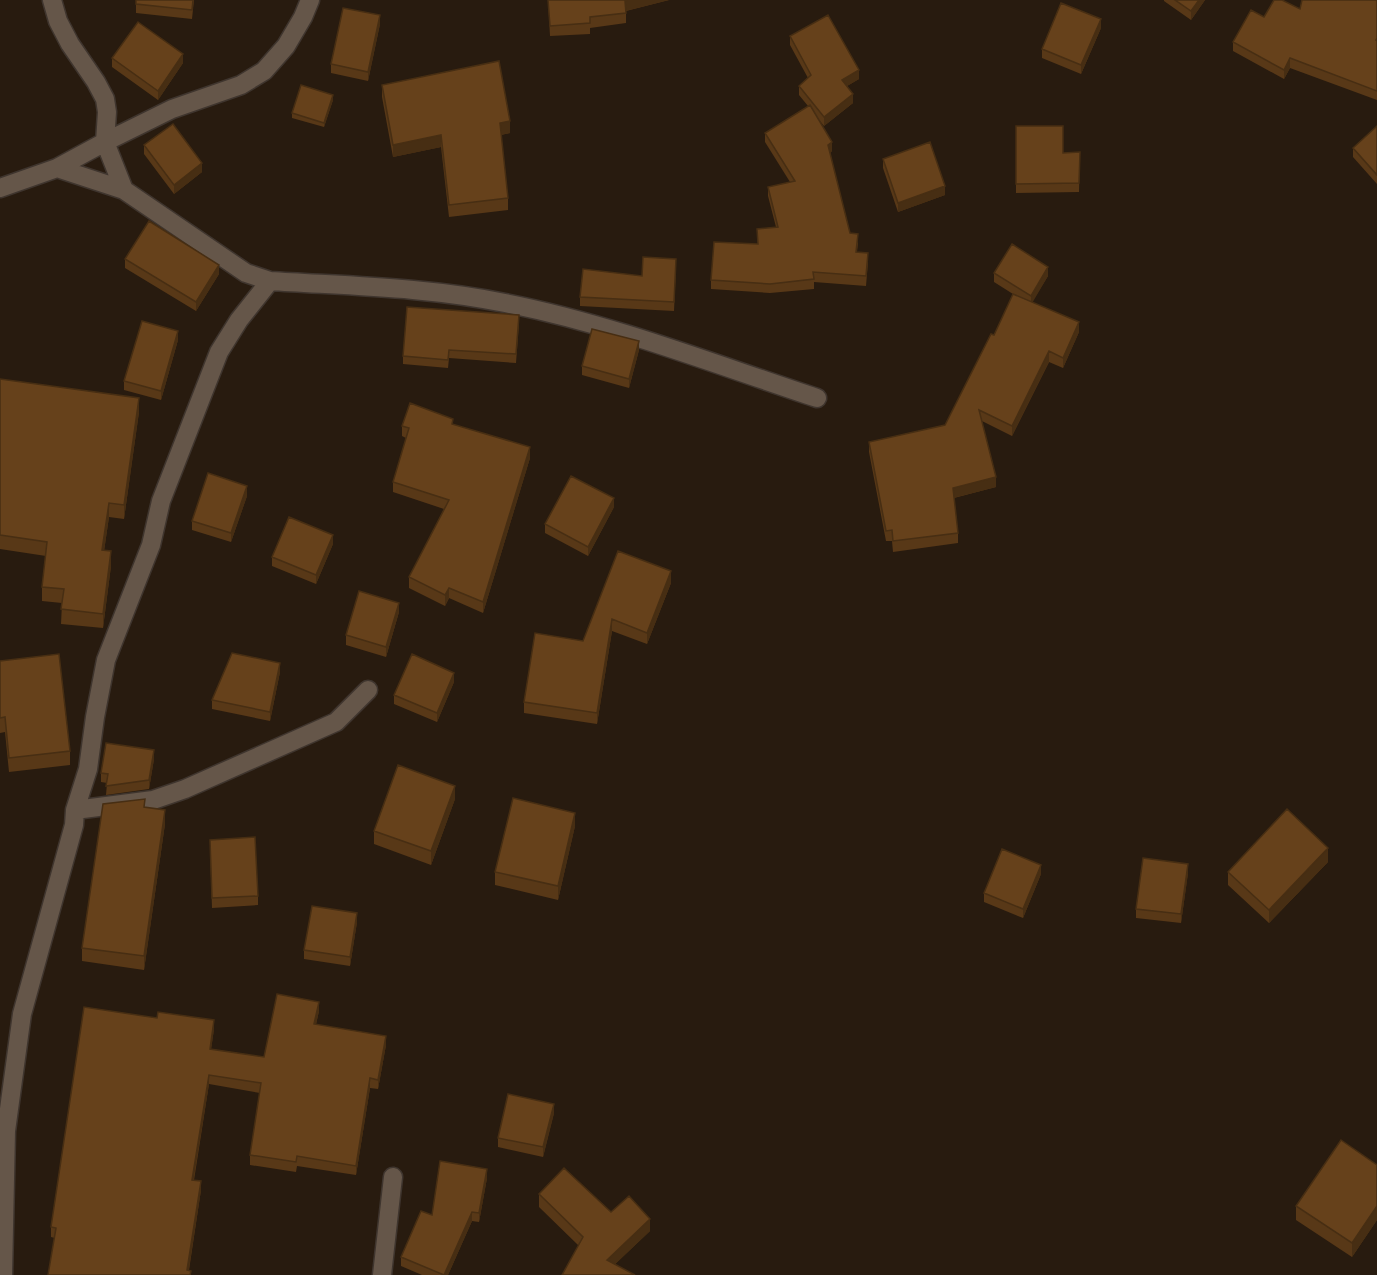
<svg xmlns="http://www.w3.org/2000/svg" width="1377" height="1275" font-family="Arial,sans-serif">
<style>
.lines{fill:none;stroke-linecap:round;stroke-linejoin:round}
.minor-casing{stroke:#3f352e;stroke-width:21}
.minor{stroke:#655649;stroke-width:18}
.wall{fill:#583817}
.shaded-wall{fill:#472e13}
.building{fill:#66411b;stroke:#472e13;stroke-width:1.5}
</style>
<rect width="100%" height="100%" fill="#281b0f"/>
<g class="lines">
<defs>
<path id="minor" d="M52,0L58,21L70,44L96,82L105,99L107,112L105,142L124,190
M57,168L124,190L246,273L270,281C348,286 428,287 505,303C612,324 714,364 817,398
M0,188L57,168L105,142L172,109L241,85L264,71L286,46L303,17L310,0
M75,810L153,800L185,789L336,722L368,690
M3,1275L6,1131L22,1014L74,825L75,810L88,769L95,717L106,660L151,545L161,501L219,352L239,320L270,281
M382,1275L393,1177"/>
</defs>
<!-- minor casing -->
<use href="#minor" class="minor-casing"/>
<!-- minor -->
<use href="#minor" class="minor"/>
</g>
<!-- wall -->
<path class="wall" d="M194,0L192,19L136,13V4Z
M548,0H669L626,11V23L590,28V34L550,36Z
M1164,0H1205L1191,20L1164,1Z
M1377,0V100L1290,68L1284,79L1233,51V42L1300,9Z
M380,24L368,81L331,73V64Z
M1101,28L1081,74L1042,58V49Z
M790,36L859,79L847,86L853,103L824,126L819,120L832,151L830,153L850,233L858,243L857,252L868,262L866,286L814,282V289L770,293L711,289V280L758,244L757,229L776,227L768,196V187L790,182L765,142V133L808,106L799,95V86L808,78L790,45Z
M112,58L183,63L158,100L112,67Z
M382,85L510,133L501,135L508,198V210L449,217L441,147L393,157L382,97Z
M333,100L324,127L292,118V113Z
M1016,126L1063,153L1080,152L1079,192L1016,193Z
M1377,126V184L1353,157V148Z
M144,145L202,172L174,194L144,154Z
M883,159L945,195L898,212L883,168Z
M125,259L219,274L196,311L125,268Z
M676,268L674,311L580,306V297L642,276Z
M994,273L1048,276L1032,302L1079,332L1063,368L1049,362L1012,436L982,421L996,487L954,498L958,533V543L893,552L892,541H886L869,452V442L945,425L994,335L1013,294L994,282Z
M519,323L516,363L449,358L448,368L403,364V356Z
M178,340L161,400L124,390V381Z
M639,350L629,388L582,375V366Z
M0,379L139,412L124,519L109,517L104,551L111,566L103,628L61,624L62,603L42,601V587L46,556L0,549Z
M453,425L530,458L483,613L449,598L445,606L409,588V577L444,509L393,492V482L406,438L402,436V426Z
M247,496L231,542L192,530V521Z
M614,507L588,556L545,533V524Z
M333,544L316,584L272,566V557Z
M618,551L671,583L647,644L612,631L597,724L524,713V702L583,641Z
M399,612L386,657L346,645V635Z
M0,661L70,751V765L9,772L5,732L0,733Z
M280,672L270,721L212,709V700Z
M454,682L437,722L394,704V695Z
M154,759L149,789L106,795L107,783L101,782V773Z
M455,799L431,865L374,844V831Z
M145,808L165,824L144,970L82,961V948Z
M575,826L558,900L495,885V872Z
M210,849L258,896V905L212,908Z
M1328,862L1269,923L1228,885V872Z
M1188,873L1181,923L1136,918V909Z
M1041,874L1023,918L984,902V893Z
M357,922L350,966L304,959V950Z
M319,1011L316,1024L386,1045L378,1089L370,1088L356,1175L297,1166L296,1172L250,1165V1155L260,1093L209,1084L194,1180L201,1190L189,1270L191,1275L51,1237V1227L214,1029L211,1049L264,1057Z
M554,1113L543,1157L498,1147V1138Z
M1377,1165V1220L1352,1257L1296,1220V1206Z
M487,1178L479,1222L472,1221L448,1275H422L401,1266V1257L432,1215Z
M539,1194L611,1212L650,1231L615,1264L578,1245L539,1207Z"/>
<!-- shaded-wall -->
<path class="shaded-wall" d="M627,0H669L625,11V1Z
M1199,0H1205L1191,20V11Z
M380,15V24L368,81V72Z
M1101,19V28L1081,74V65Z
M183,54V63L158,100V91Z
M1290,58V68L1284,79V70Z
M859,70V79L842,89V80Z
M853,94V103L824,126V117Z
M333,95V100L324,127V123Z
M510,121V133L500,135V123Z
M441,135V147L393,157V145Z
M832,142V151L828,154V145Z
M202,163V172L174,194V185Z
M945,186V195L898,212V203Z
M219,265V274L196,311V302Z
M1048,267V276L1031,305V296Z
M1079,322V332L1063,368V358Z
M178,331V340L161,400V391Z
M639,341V350L629,388V379Z
M1049,351V362L1012,436V426Z
M139,398V412L124,519V505Z
M530,447V458L483,613V602Z
M996,477V487L953,498V488Z
M247,486V496L231,542V533Z
M614,498V507L588,556V547Z
M109,503V517L102,565V550Z
M333,535V544L316,584V575Z
M111,551V566L103,628V614Z
M671,571V583L647,644V633Z
M449,588V598L445,606V595Z
M399,603V612L386,657V647Z
M612,619V631L597,724V713Z
M280,663V672L270,721V712Z
M454,673V682L437,722V713Z
M154,750V759L149,789V780Z
M455,786V799L431,865V851Z
M165,810V824L144,970V956Z
M575,813V826L558,900V886Z
M1328,848V862L1269,923V910Z
M1188,864V873L1181,923V914Z
M1041,865V874L1023,918V909Z
M357,913V922L350,966V957Z
M319,1002V1011L314,1034V1024Z
M214,1020V1029L210,1058V1049Z
M386,1036V1045L378,1089V1080Z
M209,1075V1084L192,1189V1180Z
M370,1078V1088L356,1175V1166Z
M554,1104V1113L543,1157V1147Z
M487,1169V1178L479,1222V1213Z
M201,1181V1190L188,1275L187,1270Z
M1377,1206V1220L1352,1257V1243Z
M472,1212V1221L448,1275H444Z
M650,1219V1231L607,1272V1260Z"/>
<!-- building -->
<path class="building" d="M136,0H193L192,10L136,4Z
M548,0H627L625,1L626,13L590,17V23L550,26Z
M1175,0H1199L1191,11Z
M1274,0H1282L1300,9L1302,0H1377V38L1376,40L1377,41V91L1290,58L1284,70L1233,42L1251,10L1264,17Z
M1061,3L1101,19L1081,65L1042,49Z
M343,8L380,15L368,72L331,64Z
M828,15L859,70L842,80L853,94L824,117L799,86L811,75L790,36Z
M138,22L183,54L158,91L112,58Z
M499,61L510,121L500,123L508,198L449,205L441,135L393,145L382,85Z
M301,85L333,95L324,123L292,113Z
M810,105L832,142L828,145L850,233L858,234L856,252L868,253L866,276L813,272L814,279L770,284L711,280L714,242L758,244L757,229L778,227L768,187L795,181L765,133Z
M173,124L202,163L174,185L144,145Z
M1016,126H1063V153L1080,152L1079,183L1016,184Z
M1377,126V175L1353,148Z
M930,142L945,186L898,203L883,159Z
M149,221L219,265L196,302L125,259Z
M1012,244L1048,267L1031,296L994,273Z
M643,257L676,259L674,302L580,297L583,269L642,276Z
M1013,294L1079,322L1063,358L1049,351L1012,426L979,410L996,477L953,488L958,533L893,541L892,530L886,531L869,442L945,425L991,334L994,335Z
M407,307L519,315L516,354L449,350L448,360L403,356Z
M142,321L178,331L161,391L124,381Z
M592,329L639,341L629,379L582,366Z
M0,379L139,398L124,505L109,503L102,550L111,551L103,614L61,609L64,589L42,587L47,542L0,535Z
M410,403L453,419L452,424L530,447L483,602L449,588L445,595L409,577L449,500L393,482L409,428L402,426Z
M208,473L247,486L231,533L192,521Z
M571,476L614,498L588,547L545,524Z
M289,517L333,535L316,575L272,557Z
M618,551L671,571L647,633L612,619L597,713L524,702L535,633L583,641Z
M359,591L399,603L386,647L346,635Z
M232,653L280,663L270,712L212,700Z
M59,654L70,751L9,758L5,717L0,718V661Z
M412,654L454,673L437,713L394,695Z
M106,743L154,750L149,780L106,786L108,774L101,773Z
M398,765L455,786L431,851L374,831Z
M513,798L575,813L558,886L495,872Z
M145,799L144,807L165,810L144,956L82,948L103,804Z
M1287,809L1328,848L1269,910L1228,872Z
M255,837L258,896L212,898L210,840Z
M1002,849L1041,865L1023,909L984,893Z
M1143,858L1188,864L1181,914L1136,909Z
M312,906L357,913L350,957L304,950Z
M277,994L319,1002L314,1024L386,1036L378,1080L370,1078L356,1166L297,1156L296,1162L250,1155L261,1083L209,1075L192,1180L201,1181L187,1270L191,1271L190,1275H48L56,1228L51,1227L84,1007L157,1018L158,1012L214,1020L210,1049L264,1057Z
M508,1094L554,1104L543,1147L498,1138Z
M1341,1140L1377,1165V1206L1352,1243L1296,1206Z
M440,1161L487,1169L479,1213L472,1212L444,1275L401,1257L421,1211L432,1215Z
M564,1168L611,1212L629,1196L650,1219L607,1260L635,1275H562L583,1237L539,1194Z"/>
</svg>
